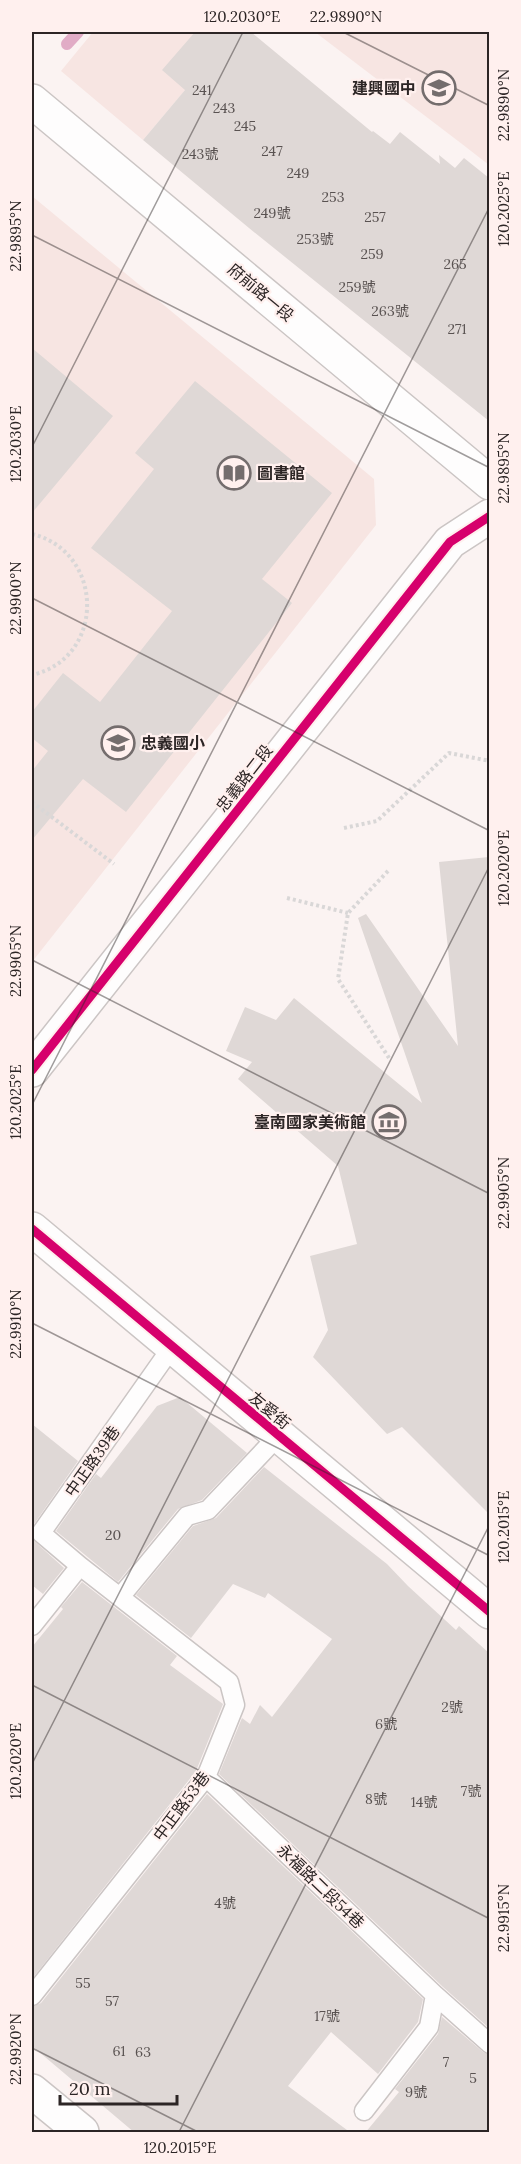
<svg xmlns="http://www.w3.org/2000/svg" width="521" height="2164" font-family="Lora,'Noto Sans TC',serif">
<style>
.built{fill:#f7e5e2}
.lines{fill:none;stroke-linecap:round;stroke-linejoin:round}
.stream{stroke:#e1acc6;stroke-width:12}
.building{fill:#dfd8d6}
.lane-casing{stroke:#cbc5c4;stroke-width:21}
.street-casing{stroke:#cbc5c4;stroke-width:36}
.secondary-casing{stroke:#cbc5c4;stroke-width:36}
.path{stroke:#d9d7d7;stroke-width:4;stroke-dasharray:3 3;stroke-linecap:butt}
.lane{stroke:#fefdfd;stroke-width:18}
.street{stroke:#fefdfd;stroke-width:33}
.secondary{stroke:#fefdfd;stroke-width:33}
.cycleway-casing{stroke:#fff0ee;stroke-width:13}
.cycleway{stroke:#d6006c;stroke-width:9}
.ticks{fill:none;stroke:#2c2525;stroke-width:1.5;stroke-opacity:0.45}
.labels{text-anchor:middle;stroke-width:4.5;stroke-linejoin:round;paint-order:stroke}
.number-label{font-size:14px;fill:#595251}
.poi-label{font-size:16px;font-weight:bold;fill:#2c2525;stroke:#fff0ee;text-anchor:end}
.street-label{font-size:16px;fill:#2c2525;stroke:#fff0ee}
.neatline{fill:none;stroke:#2c2525;stroke-width:2}
.ticks-label{font-size:15px;text-anchor:middle;fill:#2c2525}
</style>
<rect width="100%" height="100%" fill="#fbf3f2"/>
<!-- built -->
<path class="built" d="M93,32H234L143,140L61,71Z
M315,32H489V165L462,144Z
M32,196L374,479L376,525L32,962Z"/>
<g class="lines">
<!-- stream -->
<path class="stream" d="M67,44L78,32"/>
</g>
<!-- building -->
<path class="building" d="M195,32H251L372,132L373,131L390,144L400,132L440,164L439,155L455,168L464,158L489,178V421L249,228L143,140L185,90L162,70Z
M32,348L113,416L32,513Z
M195,381L332,493L262,579L292,603L126,812L83,779L32,840V771L48,751L32,738V712L63,673L100,702L172,611L91,548L154,469L135,453Z
M489,857V1514L402,1427L387,1434L313,1357L328,1330L310,1256L357,1244L338,1166L238,1079L252,1062L226,1051L245,1007L276,1020L294,998L422,1103L358,918L366,914L458,1046L439,862Z
M180,1397L247,1453L202,1500L178,1509L118,1582L56,1531L96,1474L101,1478L157,1406Z
M32,1424L78,1461L32,1527Z
M264,1467L387,1564L408,1586L456,1630L459,1626L489,1653V2028L443,1987L219,1774L242,1718L250,1724L260,1705L272,1717L332,1639L268,1593L265,1598L233,1584L191,1638L136,1595L193,1526L216,1518Z
M32,1539L64,1568L43,1594L32,1585Z
M82,1582L177,1656L170,1665L223,1704L196,1771L32,1979V1647L63,1609L61,1607Z
M207,1794L423,1999L418,2022L378,2074L331,2032L288,2086L351,2133H135L32,2046V2007L41,2003Z
M442,2017L483,2052L489,2055V2133H365L399,2092L395,2089L438,2034Z"/>
<g class="lines">
<defs>
<path id="lane" d="M121,1596L187,1516L208,1510L278,1436
M32,1626L80,1566L41,1533L172,1347
M206,1777L435,1995L429,2027L364,2111
M435,1995L490,2044
M32,1996L206,1777L235,1705L229,1682L80,1566"/>
<path id="street" d="M32,1229L490,1612"/>
<path id="secondary" d="M32,101L490,483
M32,1070L450,542L490,516
M32,2091L82,2132"/>
</defs>
<!-- lane casing -->
<use href="#lane" class="lane-casing"/>
<!-- street casing -->
<use href="#street" class="street-casing"/>
<!-- secondary casing -->
<use href="#secondary" class="secondary-casing"/>
<!-- path -->
<path class="path" d="M32,534C105,552 106,658 32,675
M32,802L114,864
M344,828L377,821L449,753L490,761
M388,871L348,913L338,979L389,1058
M287,898L348,913"/>
<!-- lane -->
<use href="#lane" class="lane"/>
<!-- street -->
<use href="#street" class="street"/>
<!-- secondary -->
<use href="#secondary" class="secondary"/>
<defs>
<path id="cycleway" d="M32,1070L450,542L490,516
M32,1229L490,1612"/>
</defs>
<!-- cycleway casing -->
<use href="#cycleway" class="cycleway-casing"/>
<!-- cycleway -->
<use href="#cycleway" class="cycleway"/>
</g>
<!-- ticks -->
<path class="ticks" d="M343,32L490,106M32,235L490,468M32,447L243,32M32,598L490,831M32,960L490,1194M32,1105L490,206M32,1323L490,1556M32,1685L490,1919M32,1764L490,865M32,2048L198,2132M179,2132L490,1524"/>
<!-- icons -->
<defs>
<symbol id="school-ring" viewBox="-11 -11 22 22"><circle r="9.5" fill="#fff0ee" stroke="#746d6d" stroke-width="1.5"/><path d="M0-5L7-2L0 1L-7-2ZM-4 1L0 2.5L4 1V4Q0 6-4 4Z" fill="#746d6d"/></symbol>
<symbol id="library-ring" viewBox="-11 -11 22 22"><circle r="9.5" fill="#fff0ee" stroke="#746d6d" stroke-width="1.5"/><path d="M-6-4Q-3-5.5-.7-3.5V5Q-3 3-6 4ZM6-4Q3-5.5 .7-3.5V5Q3 3 6 4Z" fill="#746d6d"/></symbol>
<symbol id="museum-ring" viewBox="-11 -11 22 22"><circle r="9.5" fill="#fff0ee" stroke="#746d6d" stroke-width="1.5"/><path d="M0-6L6-3V-2H-6V-3ZM-5-1h2V3h-2ZM-1-1h2V3h-2ZM3-1h2V3H3ZM-6 4H6V6H-6Z" fill="#746d6d"/></symbol>
</defs>
<g fill-rule="evenodd">
<use href="#school-ring" x="420" y="69" width="38" height="38"/>
<use href="#library-ring" x="215" y="454" width="38" height="38"/>
<use href="#school-ring" x="99" y="724" width="38" height="38"/>
<use href="#museum-ring" x="370" y="1103" width="38" height="38"/>
</g>
<g class="labels">
<!-- number labels -->
<g class="number-label">
<text x="202" y="95">241</text>
<text x="224" y="113">243</text>
<text x="245" y="131">245</text>
<text x="272" y="156">247</text>
<text x="200" y="159">243號</text>
<text x="298" y="178">249</text>
<text x="333" y="202">253</text>
<text x="272" y="218">249號</text>
<text x="375" y="222">257</text>
<text x="315" y="244">253號</text>
<text x="372" y="259">259</text>
<text x="455" y="269">265</text>
<text x="357" y="292">259號</text>
<text x="390" y="316">263號</text>
<text x="457" y="334">271</text>
<text x="113" y="1540">20</text>
<text x="452" y="1712">2號</text>
<text x="386" y="1729">6號</text>
<text x="471" y="1796">7號</text>
<text x="376" y="1804">8號</text>
<text x="424" y="1807">14號</text>
<text x="225" y="1908">4號</text>
<text x="83" y="1988">55</text>
<text x="112" y="2006">57</text>
<text x="327" y="2021">17號</text>
<text x="119" y="2056">61</text>
<text x="143" y="2057">63</text>
<text x="446" y="2067">7</text>
<text x="473" y="2083">5</text>
<text x="416" y="2097">9號</text>
</g>
<!-- poi labels -->
<g class="poi-label">
<text x="416" y="94">建興國中</text>
<text x="257" y="479" text-anchor="start">圖書館</text>
<text x="141" y="749" text-anchor="start">忠義國小</text>
<text x="366" y="1128">臺南國家美術館</text>
</g>
<!-- street labels -->
<g class="street-label">
<text transform="translate(261 292) rotate(40)" y="6">府前路一段</text>
<text transform="translate(244 778) rotate(-52)" y="6">忠義路二段</text>
<text transform="translate(270 1410) rotate(40)" y="6">友愛街</text>
<text transform="translate(92 1461) rotate(-55)" y="6">中正路39巷</text>
<text transform="translate(181 1806) rotate(-53)" y="6">中正路53巷</text>
<text transform="translate(321 1886) rotate(44)" y="6">永福路二段54巷</text>
</g>
</g>
<!-- border -->
<rect width="521" height="2164" fill="none" stroke="#fff0ee" stroke-width="66"/>
<!-- scale -->
<path d="M60 2095v9h117v-9" fill="none" stroke="#2c2525" stroke-width="3"/>
<text x="69" y="2095" font-size="18" fill="#2c2525" stroke="#fff0ee" stroke-width="4.5" paint-order="stroke">20 m</text>
<rect x="33" y="33" width="455" height="2098" class="neatline"/>
<g class="ticks-label">
<text x="242" y="22">120.2030°E</text>
<text x="346" y="22">22.9890°N</text>
<text transform="translate(504 105) rotate(-90)" y="5">22.9890°N</text>
<text transform="translate(504 209) rotate(-90)" y="5">120.2025°E</text>
<text transform="translate(16 236) rotate(-90)" y="5">22.9895°N</text>
<text transform="translate(16 444) rotate(-90)" y="5">120.2030°E</text>
<text transform="translate(504 468) rotate(-90)" y="5">22.9895°N</text>
<text transform="translate(16 598) rotate(-90)" y="5">22.9900°N</text>
<text transform="translate(504 868) rotate(-90)" y="5">120.2020°E</text>
<text transform="translate(16 961) rotate(-90)" y="5">22.9905°N</text>
<text transform="translate(16 1102) rotate(-90)" y="5">120.2025°E</text>
<text transform="translate(504 1193) rotate(-90)" y="5">22.9905°N</text>
<text transform="translate(16 1324) rotate(-90)" y="5">22.9910°N</text>
<text transform="translate(504 1527) rotate(-90)" y="5">120.2015°E</text>
<text transform="translate(16 1761) rotate(-90)" y="5">120.2020°E</text>
<text transform="translate(504 1918) rotate(-90)" y="5">22.9915°N</text>
<text transform="translate(16 2049) rotate(-90)" y="5">22.9920°N</text>
<text x="180" y="2153">120.2015°E</text>
</g>
</svg>
